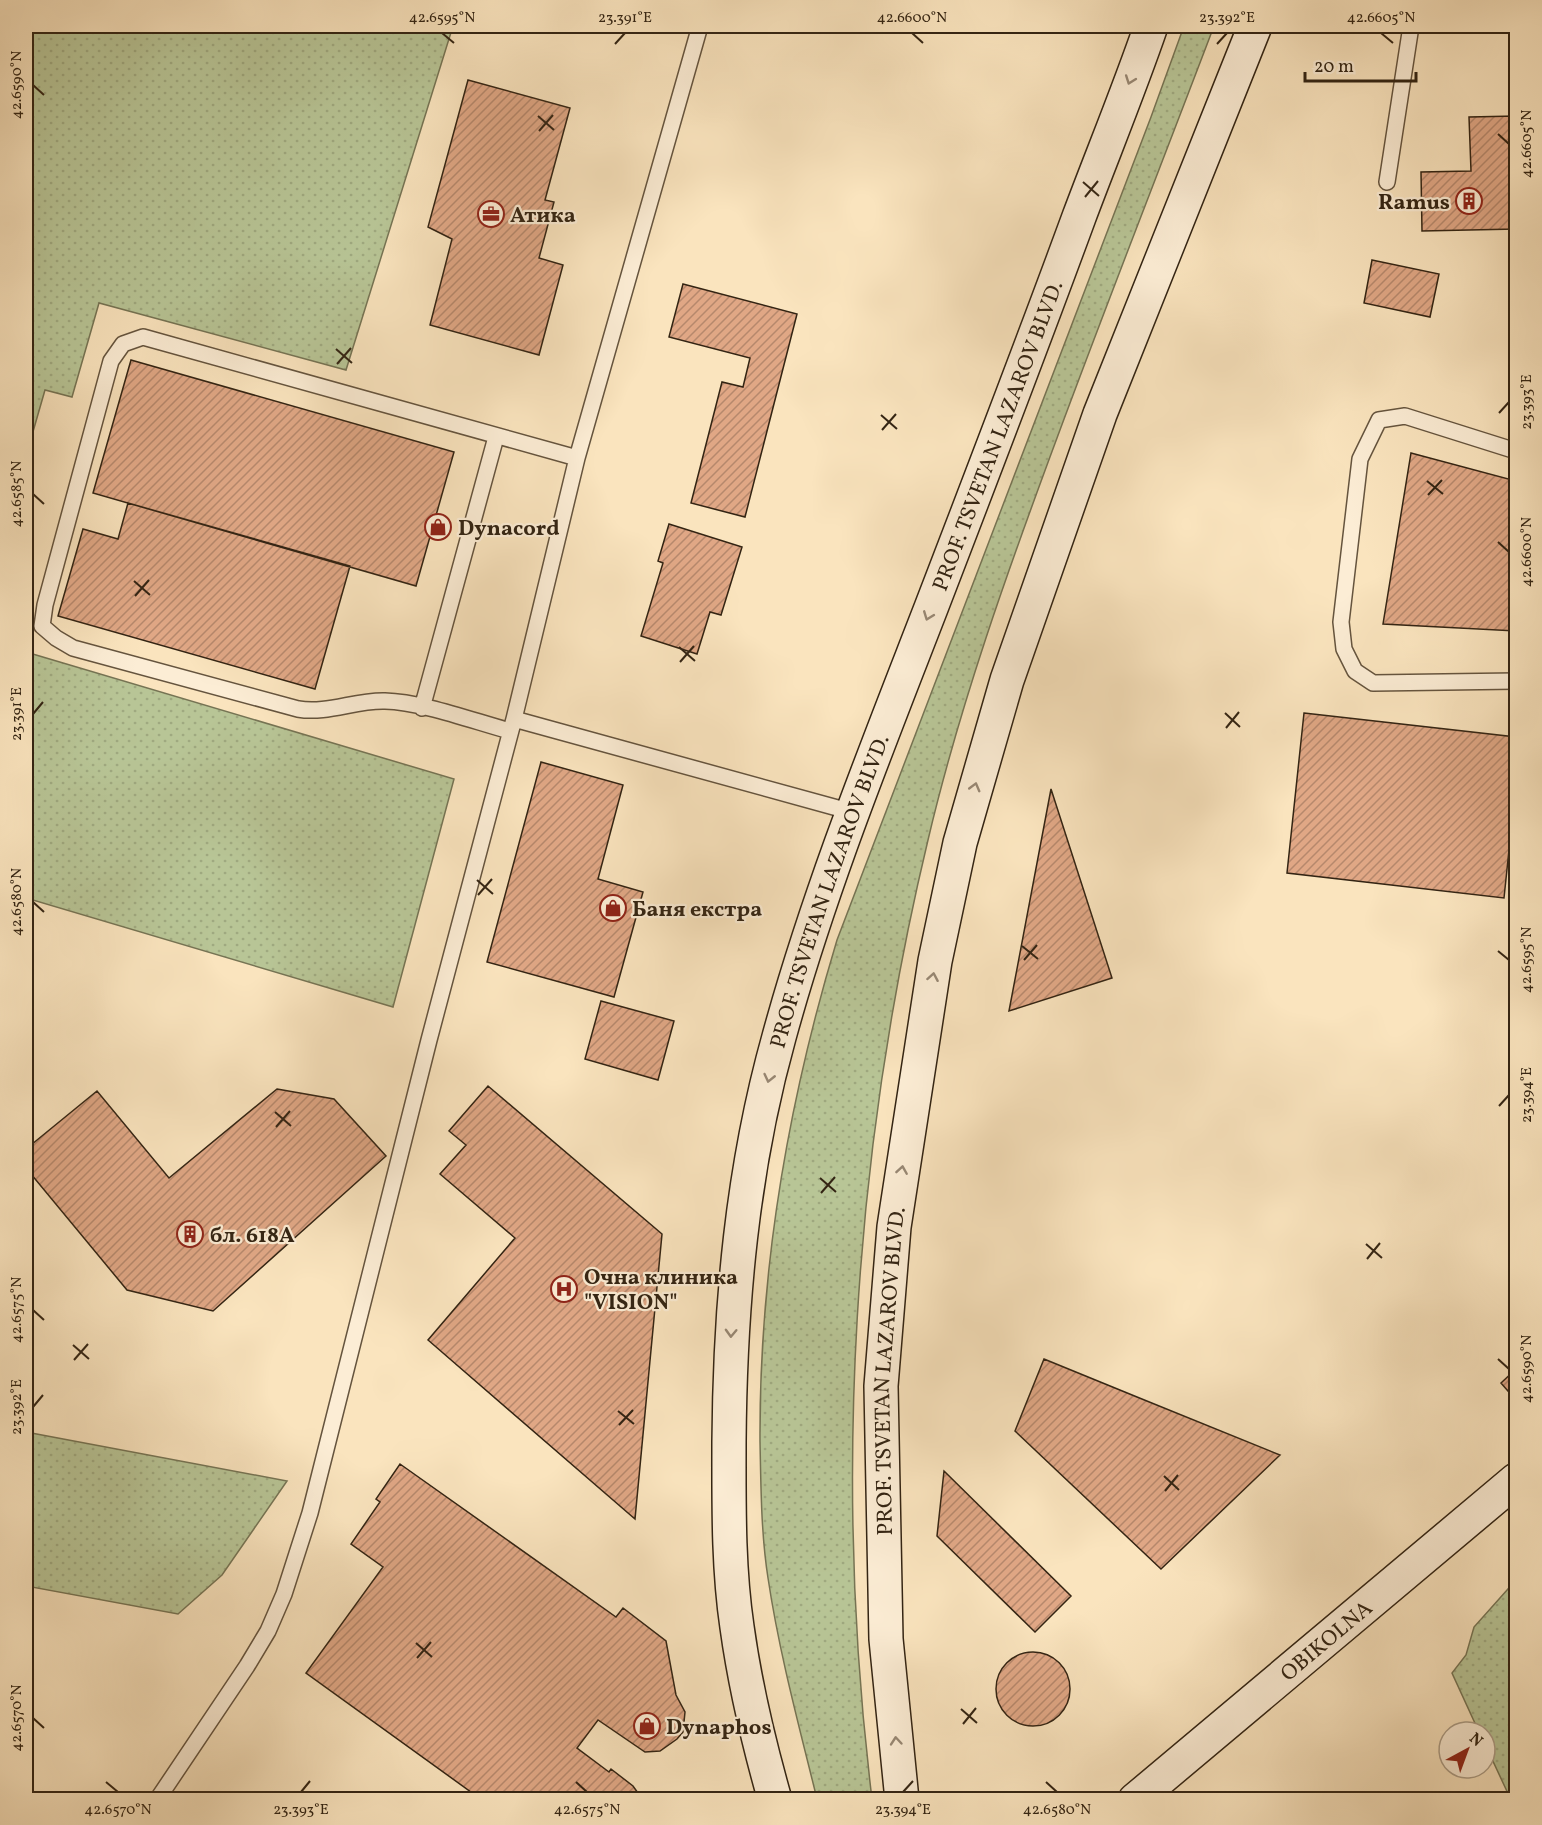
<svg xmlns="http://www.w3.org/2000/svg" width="1542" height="1825" font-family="Vollkorn,serif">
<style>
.grass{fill:url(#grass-dots);stroke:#767454;stroke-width:1.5}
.building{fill:url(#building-hatch);stroke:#332413;stroke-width:1.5}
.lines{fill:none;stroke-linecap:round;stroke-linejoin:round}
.lane-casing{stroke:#65543e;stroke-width:18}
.secondary-casing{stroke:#332413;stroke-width:36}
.lane{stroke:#fcedd5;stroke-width:15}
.secondary{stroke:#fcedd5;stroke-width:33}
.oneway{stroke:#988874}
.ticks{fill:none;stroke:#332413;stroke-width:2}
.labels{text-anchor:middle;stroke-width:4.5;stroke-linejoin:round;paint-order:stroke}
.poi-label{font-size:22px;font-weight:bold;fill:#332413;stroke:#fcedd5;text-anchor:start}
.street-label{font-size:22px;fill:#332413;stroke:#fcedd5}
.neatline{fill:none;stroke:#332413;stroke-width:2}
.ticks-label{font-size:15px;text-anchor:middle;fill:#332413}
</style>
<defs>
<pattern id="grass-dots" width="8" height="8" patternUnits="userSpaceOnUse" patternTransform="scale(1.5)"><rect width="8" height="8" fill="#b8c596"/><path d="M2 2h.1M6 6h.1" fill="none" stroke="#9fa980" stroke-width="1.8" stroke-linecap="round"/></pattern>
<pattern id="building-hatch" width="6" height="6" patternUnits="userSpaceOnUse" patternTransform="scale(1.5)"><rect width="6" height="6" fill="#e0a785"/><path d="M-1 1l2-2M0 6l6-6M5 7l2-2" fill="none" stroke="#b6886c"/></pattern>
</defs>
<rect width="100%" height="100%" fill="#fae4be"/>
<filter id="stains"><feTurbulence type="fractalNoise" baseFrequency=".00333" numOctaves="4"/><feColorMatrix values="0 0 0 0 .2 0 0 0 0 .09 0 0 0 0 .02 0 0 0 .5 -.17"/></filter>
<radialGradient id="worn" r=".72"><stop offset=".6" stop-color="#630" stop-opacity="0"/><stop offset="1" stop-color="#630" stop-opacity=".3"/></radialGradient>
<!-- grass -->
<path class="grass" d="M26,26H453L346,370L99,303L72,397L45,390L26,456Z
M1184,26H1214C1162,163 1108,300 1057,438C1008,570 960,704 928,840C853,1153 833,1481 872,1799H817C799,1726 779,1652 768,1578C761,1533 761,1487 760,1442C759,1272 788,1102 837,940L1151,117Z
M26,652L454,779L393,1007L26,898Z
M26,1432L287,1481L222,1575L178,1614L26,1586Z
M1516,1580V1799L1511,1800L1485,1744V1732H1479L1452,1673L1466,1655L1474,1627Z"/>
<!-- building -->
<path class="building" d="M468,80L570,108L545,200L554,202L539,258L563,265L539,355L430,325L452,239L428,227Z
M1516,116V229L1422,231L1421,172L1471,171L1469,117Z
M1372,260L1439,274L1430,317L1364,303Z
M683,284L797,314L745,517L691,503L722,382L743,387L750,358L669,337Z
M131,360L454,452L416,586L93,493Z
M1411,453L1516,481V631L1383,624Z
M128,503L350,566L315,689L58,616L83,529L118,539Z
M669,524L742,547L721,615L710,612L697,654L641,636L663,563L658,561Z
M1304,713L1516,737V783L1504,898L1287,873Z
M541,762L623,785L598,879L643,892L614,997L487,962Z
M1051,789L1112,978L1009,1011Z
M601,1001L674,1021L658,1080L585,1059Z
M488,1086L662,1234L635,1519L428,1340L515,1238L440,1174L466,1145L449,1131Z
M277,1089L334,1099L386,1156L213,1311L127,1290L26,1168V1149L97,1091L169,1178Z
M1044,1359L1137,1397L1280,1455L1161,1569L1015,1431Z
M1516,1369V1396L1514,1398L1501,1383Z
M400,1464L616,1617L623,1608L666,1641L676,1695L685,1712L683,1732L677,1739L660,1751L645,1752L598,1720L577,1748L609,1772L611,1769L633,1786L643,1800H482L306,1673L383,1567L351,1544L380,1502L376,1499Z
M944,1471L1071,1596L1035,1632L937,1536Z
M996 1689a37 37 0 1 1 74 0a37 37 0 1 1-74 0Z"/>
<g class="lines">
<defs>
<path id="lane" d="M700,26L577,458L514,719L852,812
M1387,182L1411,26
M1516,451L1405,416L1379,420L1360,459L1341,622L1344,649L1355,671L1373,683L1516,681
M422,708L496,437
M510,731C473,721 422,702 385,701C355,700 328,714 298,709L73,648L56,638L42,626L45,605L111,361L123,344L143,337L577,458
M157,1800L247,1666L268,1631L284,1594L310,1513L429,1040L514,719"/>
<g id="secondary">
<path id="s1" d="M775,1800C759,1744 745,1685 737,1627C728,1566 729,1504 729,1442C730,1305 742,1169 779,1037C819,891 876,750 931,608C981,478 1031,348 1079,217C1103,153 1129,90 1151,26"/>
<path id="s2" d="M902,1800L886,1639L881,1386L894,1227L935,961L960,843L1007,680L1100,414L1255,26"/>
<path id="s3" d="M1135,1800L1516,1480"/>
</g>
</defs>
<!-- lane casing -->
<use href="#lane" class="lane-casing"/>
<!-- secondary casing -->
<use href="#secondary" class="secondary-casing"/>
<!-- lane -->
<use href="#lane" class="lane"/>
<!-- secondary -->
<use href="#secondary" class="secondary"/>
</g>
<!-- one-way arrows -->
<defs><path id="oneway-chevron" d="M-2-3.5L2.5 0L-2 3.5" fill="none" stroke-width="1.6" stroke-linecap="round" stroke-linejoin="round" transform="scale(1.5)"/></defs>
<g class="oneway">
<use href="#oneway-chevron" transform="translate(1130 80) rotate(110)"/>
<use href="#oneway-chevron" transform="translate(928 616) rotate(111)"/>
<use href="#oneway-chevron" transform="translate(975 787) rotate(-75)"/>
<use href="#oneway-chevron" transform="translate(933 977) rotate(-80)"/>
<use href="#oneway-chevron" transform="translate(769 1078) rotate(103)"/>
<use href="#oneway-chevron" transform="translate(902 1170) rotate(-81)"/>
<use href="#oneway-chevron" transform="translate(731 1333) rotate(92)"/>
<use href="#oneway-chevron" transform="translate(896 1741) rotate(-95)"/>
</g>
<!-- ticks -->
<path class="ticks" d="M442,33L454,43M912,33L923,43M1381,33L1393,43M615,44L625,33M1217,44L1227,33M33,85L44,95M538,116L554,130M539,131L553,115M1498,134L1509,144M1083,182L1099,196M1085,197L1098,181M336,349L352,363M337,364L351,348M1499,413L1509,402M881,415L897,429M882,430L896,414M1427,481L1443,494M33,494L44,504M1428,495L1442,480M1498,542L1509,552M134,581L150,595M135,596L149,580M679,647L695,661M680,662L694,646M1225,713L1240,727M33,714L43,702M1226,728L1239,712M477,880L493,894M478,895L492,879M33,902L44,912M1022,946L1038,959M1498,951L1509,960M1024,960L1037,945M1499,1106L1509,1095M275,1112L291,1126M276,1127L290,1111M820,1178L836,1192M821,1193L835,1177M1366,1244L1382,1258M1367,1259L1380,1243M33,1310L44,1320M73,1345L89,1359M1498,1359L1509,1369M74,1360L88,1344M33,1407L43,1395M618,1411L634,1424M619,1425L633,1410M1164,1476L1179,1490M1165,1491L1178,1475M416,1643L432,1657M417,1658L431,1642M961,1709L977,1723M33,1718L44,1728M963,1724L976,1708M106,1782L118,1792M576,1782L587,1792M1046,1782L1057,1792M301,1792L310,1781M903,1792L913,1781"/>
<!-- icons -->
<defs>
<symbol id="building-ring" viewBox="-11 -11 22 22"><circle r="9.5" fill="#fcedd5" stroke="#8f2418" stroke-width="1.5"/><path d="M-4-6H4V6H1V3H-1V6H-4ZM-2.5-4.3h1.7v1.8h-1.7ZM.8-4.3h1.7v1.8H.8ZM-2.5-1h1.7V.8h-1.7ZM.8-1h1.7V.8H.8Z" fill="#8f2418"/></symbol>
<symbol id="office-ring" viewBox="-11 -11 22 22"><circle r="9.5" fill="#fcedd5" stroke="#8f2418" stroke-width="1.5"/><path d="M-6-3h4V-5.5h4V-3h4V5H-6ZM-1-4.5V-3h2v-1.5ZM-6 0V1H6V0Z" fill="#8f2418"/></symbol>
<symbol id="shop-ring" viewBox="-11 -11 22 22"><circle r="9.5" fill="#fcedd5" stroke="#8f2418" stroke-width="1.5"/><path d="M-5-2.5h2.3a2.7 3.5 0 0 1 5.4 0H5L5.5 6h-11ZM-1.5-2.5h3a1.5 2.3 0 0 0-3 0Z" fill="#8f2418"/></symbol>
<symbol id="hospital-ring" viewBox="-11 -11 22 22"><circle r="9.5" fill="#fcedd5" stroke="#8f2418" stroke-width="1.5"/><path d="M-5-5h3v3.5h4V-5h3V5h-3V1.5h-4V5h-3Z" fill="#8f2418"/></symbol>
</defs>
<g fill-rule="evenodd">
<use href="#building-ring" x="1454" y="186" width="30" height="30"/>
<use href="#office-ring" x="476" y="199" width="30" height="30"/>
<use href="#shop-ring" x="423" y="512" width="30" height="30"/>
<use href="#shop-ring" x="598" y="893" width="30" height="30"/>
<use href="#building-ring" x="175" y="1219" width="30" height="30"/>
<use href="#hospital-ring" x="549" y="1274" width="30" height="30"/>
<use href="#shop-ring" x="632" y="1711" width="30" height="30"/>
</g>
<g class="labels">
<!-- poi labels -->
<g class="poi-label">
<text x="1450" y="209" text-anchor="end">Ramus</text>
<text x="510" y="222">Атика</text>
<text x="458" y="535">Dynacord</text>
<text x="632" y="916">Баня екстра</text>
<text x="210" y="1242">бл. 618А</text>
<text x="584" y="1284">Очна клиника<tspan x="584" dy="25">"VISION"</tspan></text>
<text x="666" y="1734">Dynaphos</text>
</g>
<!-- street labels -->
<g class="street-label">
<text dy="8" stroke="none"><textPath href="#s1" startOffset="1412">PROF. TSVETAN LAZAROV BLVD.</textPath></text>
<text dy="8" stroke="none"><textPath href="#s1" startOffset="926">PROF. TSVETAN LAZAROV BLVD.</textPath></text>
<text dy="8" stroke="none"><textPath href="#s2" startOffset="430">PROF. TSVETAN LAZAROV BLVD.</textPath></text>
<text dy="8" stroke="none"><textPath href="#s3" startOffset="249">OBIKOLNA</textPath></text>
</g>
</g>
<!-- margin -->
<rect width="1542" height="1825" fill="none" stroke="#fae4be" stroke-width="66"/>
<!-- north arrow -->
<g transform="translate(1467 1750) rotate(41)"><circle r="28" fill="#fcedd5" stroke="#ac9d87" stroke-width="1.5"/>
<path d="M0-4.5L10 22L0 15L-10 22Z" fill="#8f2418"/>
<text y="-9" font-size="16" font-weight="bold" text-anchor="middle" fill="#332413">N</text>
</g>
<!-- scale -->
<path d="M1305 72v9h111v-9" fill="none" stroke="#332413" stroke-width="3"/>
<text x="1314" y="72" font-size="18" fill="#332413" stroke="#fcedd5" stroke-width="4.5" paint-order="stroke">20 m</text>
<rect x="33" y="33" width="1476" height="1759" class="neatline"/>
<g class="ticks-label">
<text x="442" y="22">42.6595°N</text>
<text x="625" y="22">23.391°E</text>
<text x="912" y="22">42.6600°N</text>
<text x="1227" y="22">23.392°E</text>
<text x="1381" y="22">42.6605°N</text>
<text transform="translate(16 85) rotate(-90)" y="5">42.6590°N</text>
<text transform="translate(1526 144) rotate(-90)" y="5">42.6605°N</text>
<text transform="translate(1526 402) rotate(-90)" y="5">23.393°E</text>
<text transform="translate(16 494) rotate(-90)" y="5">42.6585°N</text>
<text transform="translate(1526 552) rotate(-90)" y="5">42.6600°N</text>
<text transform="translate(16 714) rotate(-90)" y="5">23.391°E</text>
<text transform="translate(16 902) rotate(-90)" y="5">42.6580°N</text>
<text transform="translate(1526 960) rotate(-90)" y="5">42.6595°N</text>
<text transform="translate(1526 1095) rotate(-90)" y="5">23.394°E</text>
<text transform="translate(16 1310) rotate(-90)" y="5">42.6575°N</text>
<text transform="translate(1526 1369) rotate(-90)" y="5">42.6590°N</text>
<text transform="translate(16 1407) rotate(-90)" y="5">23.392°E</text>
<text transform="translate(16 1718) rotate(-90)" y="5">42.6570°N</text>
<text x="118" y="1814">42.6570°N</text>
<text x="301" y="1814">23.393°E</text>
<text x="587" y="1814">42.6575°N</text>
<text x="903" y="1814">23.394°E</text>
<text x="1057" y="1814">42.6580°N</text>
</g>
<rect width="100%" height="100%" filter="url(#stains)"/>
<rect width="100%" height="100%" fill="url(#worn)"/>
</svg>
